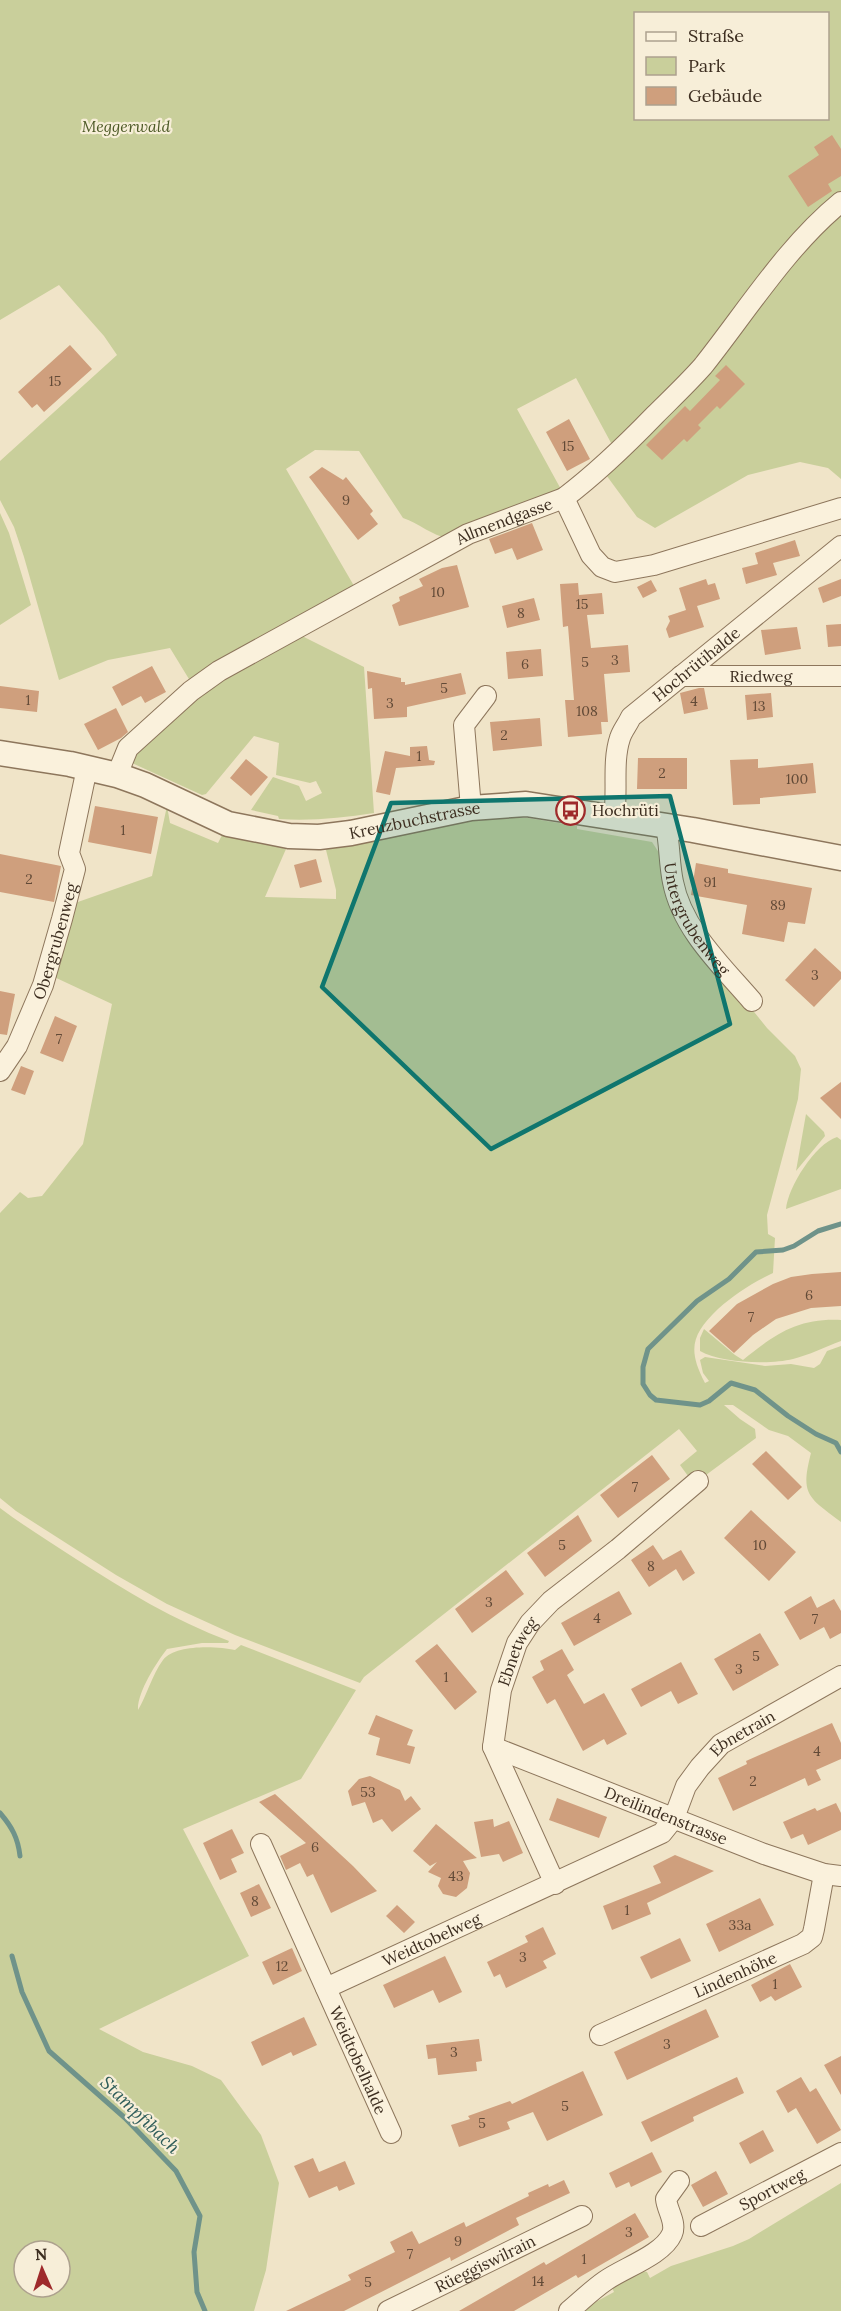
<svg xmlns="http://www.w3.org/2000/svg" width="841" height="2311" font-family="Lora,serif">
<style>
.green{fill:#c9cf9b;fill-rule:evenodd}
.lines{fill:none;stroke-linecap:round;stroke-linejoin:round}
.stream{stroke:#6f938a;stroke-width:5}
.building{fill:#cf9f7d}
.minor-casing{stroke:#8d765c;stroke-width:22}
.tertiary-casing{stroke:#8d765c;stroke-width:27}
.minor{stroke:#faf1dc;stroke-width:20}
.tertiary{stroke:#faf1dc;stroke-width:24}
.marked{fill:#0f766e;fill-opacity:0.2;stroke:#0f766e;stroke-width:4.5;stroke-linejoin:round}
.labels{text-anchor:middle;stroke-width:4.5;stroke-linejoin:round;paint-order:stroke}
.number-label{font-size:14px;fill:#624a37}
.park-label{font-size:16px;font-style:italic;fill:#4d5a26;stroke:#f7eed8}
.street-label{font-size:16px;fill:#3d2e20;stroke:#f7eed8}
.poi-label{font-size:16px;fill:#3d2e20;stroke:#f7eed8;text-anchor:start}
.water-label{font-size:18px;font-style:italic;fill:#2f5d5a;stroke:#f7eed8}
</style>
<rect width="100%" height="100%" fill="#f0e4c8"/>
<!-- green -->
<path class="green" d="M0,0H841V479L828,468L800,462L748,475L655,528L637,517L601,468L617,454L576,378L517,409L563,493L448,538C432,536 419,523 403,518L359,451L315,450L286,469L357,591L192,684L170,648L108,660L59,680L24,557L14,527L0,500V461L117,355L104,336L59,285L0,320ZM636,14H828V118H636Z
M0,513L9,533L31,605L0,625Z
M298,634L364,667L374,813C342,818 311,821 279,819L278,816L251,810L273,777L299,786L306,801L322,793L316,781L310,783L276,775L279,743L254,736L206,794L202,795L132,763C129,730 267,652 298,634Z
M167,806L170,823L218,843L223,833L286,849L265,897L336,899V890L325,846L479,817L528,818L577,826V829L652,842L667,865L697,941L767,1028L795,1056L801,1069L798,1099L767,1215L768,1234L775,1238L773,1273C752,1283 735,1294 718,1309C692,1334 687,1349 705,1383L709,1381L703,1373L700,1360L705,1357L765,1366L791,1364L814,1368L820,1364L827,1351L841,1346V1522C808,1497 800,1495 811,1453L788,1436L769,1430L733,1405H724L740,1419L755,1429L756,1438L706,1475L703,1473L694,1478L688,1476L680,1465L697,1451L679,1429L364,1677L360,1683L235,1635L167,1604L116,1575L16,1511L0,1498V1213L20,1192L28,1198L42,1196L83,1144L112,1004L52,976L75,903L152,876Z
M806,1114L824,1132L825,1136L796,1171Z
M837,1137L841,1140V1189L786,1209C788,1187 815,1144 837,1137Z
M841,1320V1341C825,1347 809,1355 793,1359C769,1365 721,1363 700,1351V1338L704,1329L735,1355L743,1360C775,1334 798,1318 841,1320Z
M0,1508C24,1526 50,1542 76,1559C124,1590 175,1621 229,1641L228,1643H202L167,1649C156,1663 137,1693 138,1710C147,1695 152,1675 163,1660C175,1644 217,1646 235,1650L241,1645L356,1690L301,1779L183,1829L249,1956L99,2029L143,2052L192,2066L221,2080L261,2135L279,2183L266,2270L254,2311H0ZM24,2251H60V2287H24Z
M841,2183V2311H579L614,2292L610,2283L637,2269L647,2272L650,2278L671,2266L733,2246L749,2239Z"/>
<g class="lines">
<!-- stream -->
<path class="stream" d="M841,1224L818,1231L794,1246L783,1250L756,1252L729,1279L697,1301L648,1349L643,1367V1384L650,1395L656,1400L700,1405L709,1401L731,1383L755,1390L788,1416L816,1434L836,1443L841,1452
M0,1813C12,1827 18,1838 20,1856
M12,1956L22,1992L49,2051L125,2118L176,2171L200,2216L194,2252L197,2292L205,2311"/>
</g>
<!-- building -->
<path class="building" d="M832,135L841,149V176L828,184L832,191L808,207L788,176L819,155L814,147Z
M70,345L92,369L44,412L37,404L32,408L18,392Z
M726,365L745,384L720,409L717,406L698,425L701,428L687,442L684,439L662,460L646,445L685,406L690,411L720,380L715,376Z
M569,419L590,459L567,471L546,432Z
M322,467L343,480L346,477L373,511L370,514L378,524L358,540L309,477Z
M532,523L543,550L517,560L512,548L495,554L489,539Z
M795,540L800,556L773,563L777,575L746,584L742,568L758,564L755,553Z
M457,565L469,607L399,626L392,605L400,601L399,597L423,586L419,579L442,568Z
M706,579L708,585L715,583L720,599L697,606L704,627L669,638L666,629L670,621L668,616L686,610L679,588Z
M841,579V596L823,603L818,588Z
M651,580L657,591L643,598L637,587Z
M578,583L579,595L602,593L604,614L587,615L591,648L628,645L630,672L604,674L608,722H601L602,734L568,737L565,700H574L568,626L563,627L560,584Z
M534,598L540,620L507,628L502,606Z
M841,624V646L828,647L826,625Z
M797,627L801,649L765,655L761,630Z
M541,649L543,676L508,679L506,652Z
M152,666L166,692L145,703L141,696L122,706L112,687Z
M367,671L401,678V682H405V685L461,673L466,694L407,707V717L374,719L372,688L368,689Z
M0,686L39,691L37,712L0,708Z
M699,688H704L708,709L684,714L680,693Z
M771,693L773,717L747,720L745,695Z
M116,708L128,732L121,738L98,750L84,724Z
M540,718L542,746L493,751L490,722Z
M427,746L429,760L435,761L434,765L396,768L390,795L376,792L385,751L410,756V747Z
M638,758H687V789H637Z
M246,759L268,777L251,796L230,778Z
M758,759V768L813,763L816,793L760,798V804L733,805L730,760Z
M95,806L158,817L151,854L88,842Z
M0,854L61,866L54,902L0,892Z
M316,859L322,882L300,888L294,865Z
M696,863L728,869V873L812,888L805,924L788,922L784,942L742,934L747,905L691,895Z
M815,948L841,972V979L814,1007L785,980Z
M0,991L15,994L7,1035L0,1034Z
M55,1016L77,1026L63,1062L40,1053Z
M21,1066L34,1071L25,1095L11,1090Z
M841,1082V1119L820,1098Z
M841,1272V1306L811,1308L776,1319L753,1335L734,1353L709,1331L737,1304L773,1284L791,1277L812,1274Z
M766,1451L802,1487L788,1500L752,1464Z
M652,1455L670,1479L618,1518L600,1495Z
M751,1510L796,1552L769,1581L724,1538Z
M578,1515L592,1541L545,1577L527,1553Z
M653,1545L663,1560L681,1550L695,1573L683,1581L676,1569L649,1587L631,1560Z
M506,1570L524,1594L472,1633L455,1609Z
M619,1591L632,1614L574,1646L561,1623Z
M811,1596L817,1608L834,1599L841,1611V1633L830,1639L824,1627L800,1640L784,1612Z
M760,1633L779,1665L733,1691L714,1659Z
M437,1644L477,1692L455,1710L415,1661Z
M562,1649L574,1670L567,1675L584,1704L604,1693L627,1734L607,1745L604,1739L583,1751L555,1699L547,1704L532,1677L544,1670L540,1661Z
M681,1662L698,1694L678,1704L671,1691L641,1707L631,1689Z
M376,1715L413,1730L407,1745L415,1747L410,1764L376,1755L380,1738L368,1734Z
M832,1723L841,1743V1759L816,1770L821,1780L808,1786L805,1778L733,1811L718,1778L747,1764L746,1761Z
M370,1776L400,1790L405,1801L411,1796L421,1809L392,1832L382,1819L373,1823L365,1802L352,1806L348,1791L359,1779Z
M275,1794L353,1866L377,1891L331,1913L313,1874L307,1877L300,1863L286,1870L280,1856L306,1843L259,1802Z
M557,1798L607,1817L599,1838L549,1820Z
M836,1803L841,1813V1830L808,1845L803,1834L791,1839L783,1822L815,1808L817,1811Z
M493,1819L494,1827L509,1821L523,1853L503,1862L499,1854L481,1857L474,1822Z
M436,1824L477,1858L463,1861L470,1873L467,1888L456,1897L443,1894L438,1886L441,1878L428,1872L437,1862L430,1866L413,1851Z
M232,1829L244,1853L231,1859L237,1872L220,1880L203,1843Z
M675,1855L714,1871L647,1903L651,1914L612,1930L603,1906L661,1883L653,1866Z
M259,1884L271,1908L251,1917L240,1893Z
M760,1898L774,1925L719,1952L706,1924Z
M397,1905L415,1922L404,1933L386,1916Z
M543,1927L556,1954L543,1961L547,1968L506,1988L500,1974L494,1977L487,1962L528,1942L525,1936Z
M680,1938L691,1961L651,1979L640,1957Z
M292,1948L302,1971L273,1985L262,1962Z
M445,1956L462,1992L439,2003L433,1990L394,2008L383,1985Z
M790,1964L802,1987L775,2001L771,1996L760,2002L751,1985Z
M706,2009L719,2037L627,2080L614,2052Z
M304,2017L317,2045L293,2056L291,2052L262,2066L251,2042Z
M479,2039L482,2061L476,2062L477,2071L438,2075L436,2058L428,2059L426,2045Z
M841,2056V2095L824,2065Z
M583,2071L603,2115L547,2141L533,2112L507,2122L510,2129L459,2147L451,2125L470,2119L468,2116L510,2101L512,2104Z
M737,2077L744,2093L693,2117L694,2121L651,2142L641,2122Z
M801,2077L810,2092L816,2088L841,2130L817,2144L796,2108L788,2113L776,2091Z
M763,2130L774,2151L750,2164L739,2143Z
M652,2152L662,2172L631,2187L629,2182L616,2188L609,2173Z
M313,2158L319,2172L345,2161L355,2184L339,2191L337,2186L309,2198L294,2166Z
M716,2171L728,2194L703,2207L691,2185Z
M564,2180L570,2193L516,2218L519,2225L451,2261L450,2257L344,2311H286L351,2280L348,2275L395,2252L390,2242L412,2231L419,2244L464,2222L466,2227L529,2196L528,2193L548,2184L549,2187Z
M635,2213L649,2237L578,2278L576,2275L514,2311H459L544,2262L546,2265Z"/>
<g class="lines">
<defs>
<g id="minor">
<path d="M564,498L591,555L602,567L615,572L654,565L841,508"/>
<path id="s1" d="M681,676H841"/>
<path id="s2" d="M117,775L128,748L191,691L219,671L468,534L564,498C597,473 626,445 655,415C671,399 688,383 703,366C746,312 787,246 841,202"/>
<path d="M471,808L464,725L486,696"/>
<path id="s3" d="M614,818C618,792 612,762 620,738C622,731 628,724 631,717L841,546"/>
<path id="s4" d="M666,826C670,845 669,864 673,882C682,929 722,966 752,1001"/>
<path id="s5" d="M0,1071L17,1046L43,985L62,919L75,869L69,853L87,768"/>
<path id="s6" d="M493,1747L764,1854L824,1874L841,1876"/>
<path id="s7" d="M261,1844L391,2133"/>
<path id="s8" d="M555,1884L493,1747L501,1690L517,1643L530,1623L551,1601L618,1549L698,1481"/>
<path id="s9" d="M326,1988L662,1833L674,1818L686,1786L700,1767L721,1744L841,1676"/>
<path id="s10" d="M600,2035L803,1944L812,1937L814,1929L824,1874"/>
<path id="s11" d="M701,2226L841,2153"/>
<path id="s12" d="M388,2311L582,2216"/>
<path d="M569,2311C581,2301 592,2290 605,2281C623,2268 663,2255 672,2234C677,2223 667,2210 666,2199L679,2181"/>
</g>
<g id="tertiary">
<path id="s13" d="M0,753L70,764L117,775L145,785L228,824L289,836L319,837L351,833L471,808L526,804L693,830L841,858"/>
</g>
</defs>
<!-- minor casing -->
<use href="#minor" class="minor-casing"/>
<!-- tertiary casing -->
<use href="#tertiary" class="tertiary-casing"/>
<!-- minor -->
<use href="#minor" class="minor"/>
<!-- tertiary -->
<use href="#tertiary" class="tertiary"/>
</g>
<!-- marked area -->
<path class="marked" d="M670,796L730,1024L491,1149L322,987L391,803Z"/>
<!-- icons -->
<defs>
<symbol id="bus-ring" viewBox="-11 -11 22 22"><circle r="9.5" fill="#f7eed8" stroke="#9e2a2b" stroke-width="1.5"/><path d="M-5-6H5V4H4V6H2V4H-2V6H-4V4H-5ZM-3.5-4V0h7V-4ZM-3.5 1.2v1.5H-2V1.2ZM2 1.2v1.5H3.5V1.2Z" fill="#9e2a2b"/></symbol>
</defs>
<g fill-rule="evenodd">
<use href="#bus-ring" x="554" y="794" width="33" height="33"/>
</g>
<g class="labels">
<!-- number labels -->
<g class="number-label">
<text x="55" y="386">15</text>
<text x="568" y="451">15</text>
<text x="346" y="505">9</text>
<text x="438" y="597">10</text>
<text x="582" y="609">15</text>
<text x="521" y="618">8</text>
<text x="615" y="665">3</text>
<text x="585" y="667">5</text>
<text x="525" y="669">6</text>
<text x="444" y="693">5</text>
<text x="28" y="705">1</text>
<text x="694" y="706">4</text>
<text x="390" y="708">3</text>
<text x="759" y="711">13</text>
<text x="587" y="716">108</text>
<text x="504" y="740">2</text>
<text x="419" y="761">1</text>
<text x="662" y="778">2</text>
<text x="797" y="784">100</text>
<text x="123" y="835">1</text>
<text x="29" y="884">2</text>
<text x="710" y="887">91</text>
<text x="778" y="910">89</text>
<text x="815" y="980">3</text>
<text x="59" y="1044">7</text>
<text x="809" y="1300">6</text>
<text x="751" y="1322">7</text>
<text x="635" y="1492">7</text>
<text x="562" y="1550">5</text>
<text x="760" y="1550">10</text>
<text x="651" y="1571">8</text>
<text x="489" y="1607">3</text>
<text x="597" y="1623">4</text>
<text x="815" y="1624">7</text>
<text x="756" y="1661">5</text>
<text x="739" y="1674">3</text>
<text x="446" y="1682">1</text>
<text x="817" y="1756">4</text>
<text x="753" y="1786">2</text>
<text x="368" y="1797">53</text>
<text x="315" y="1852">6</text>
<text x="456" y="1881">43</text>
<text x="255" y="1906">8</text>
<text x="627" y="1915">1</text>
<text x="740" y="1930">33a</text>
<text x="523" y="1962">3</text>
<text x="282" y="1971">12</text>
<text x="775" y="1989">1</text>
<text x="667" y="2049">3</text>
<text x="454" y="2057">3</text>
<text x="565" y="2111">5</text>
<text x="482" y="2128">5</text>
<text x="629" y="2237">3</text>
<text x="458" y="2246">9</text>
<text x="410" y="2259">7</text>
<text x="584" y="2264">1</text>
<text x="538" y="2286">14</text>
<text x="368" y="2287">5</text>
</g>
<!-- park labels -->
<g class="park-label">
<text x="126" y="132">Meggerwald</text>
</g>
<!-- street labels -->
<g class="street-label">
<text dy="6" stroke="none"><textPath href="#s2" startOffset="471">Allmendgasse</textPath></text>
<text dy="6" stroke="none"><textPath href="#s3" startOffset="188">Hochrütihalde</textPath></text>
<text dy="6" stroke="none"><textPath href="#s1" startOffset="80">Riedweg</textPath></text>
<text dy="6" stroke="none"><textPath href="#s13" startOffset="430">Kreuzbuchstrasse</textPath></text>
<text dy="6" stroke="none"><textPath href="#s4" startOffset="100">Untergrubenweg</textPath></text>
<text dy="6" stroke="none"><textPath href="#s5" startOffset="142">Obergrubenweg</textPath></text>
<text dy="6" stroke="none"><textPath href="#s8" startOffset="250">Ebnetweg</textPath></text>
<text dy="6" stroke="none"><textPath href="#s9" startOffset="502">Ebnetrain</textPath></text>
<text dy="6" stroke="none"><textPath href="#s6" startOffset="186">Dreilindenstrasse</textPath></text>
<text dy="6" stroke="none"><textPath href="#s9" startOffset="116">Weidtobelweg</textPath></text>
<text dy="6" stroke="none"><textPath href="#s10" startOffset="148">Lindenhöhe</textPath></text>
<text dy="6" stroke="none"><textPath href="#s7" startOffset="237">Weidtobelhalde</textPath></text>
<text dy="6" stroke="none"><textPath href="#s11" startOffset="80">Sportweg</textPath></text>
<text dy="6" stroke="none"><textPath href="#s12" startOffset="108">Rüeggiswilrain</textPath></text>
</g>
<!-- poi labels -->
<g class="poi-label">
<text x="592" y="816">Hochrüti</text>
</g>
<!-- water labels -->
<g class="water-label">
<text transform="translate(140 2115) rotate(44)" y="6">Stampfibach</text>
</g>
</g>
<!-- legend -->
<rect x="634" y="12" width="195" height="108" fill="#f7eed8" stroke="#ada18e" stroke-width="1.5"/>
<rect x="646" y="32" width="30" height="9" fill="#faf1dc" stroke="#ada18e" stroke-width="1.5"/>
<text x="688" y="42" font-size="18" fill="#3d2e20">Straße</text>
<rect x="646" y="57" width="30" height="18" fill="#c9cf9b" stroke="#ada18e" stroke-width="1.5"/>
<text x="688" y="72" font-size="18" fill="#3d2e20">Park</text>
<rect x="646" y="87" width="30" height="18" fill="#cf9f7d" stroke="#ada18e" stroke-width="1.5"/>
<text x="688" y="102" font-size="18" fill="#3d2e20">Gebäude</text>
<!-- north arrow -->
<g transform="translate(42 2269) rotate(357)"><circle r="28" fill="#f7eed8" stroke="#ada18e" stroke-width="1.5"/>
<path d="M0-4.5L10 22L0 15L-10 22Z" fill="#9e2a2b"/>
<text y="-9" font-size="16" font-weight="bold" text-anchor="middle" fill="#3d2e20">N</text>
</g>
</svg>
